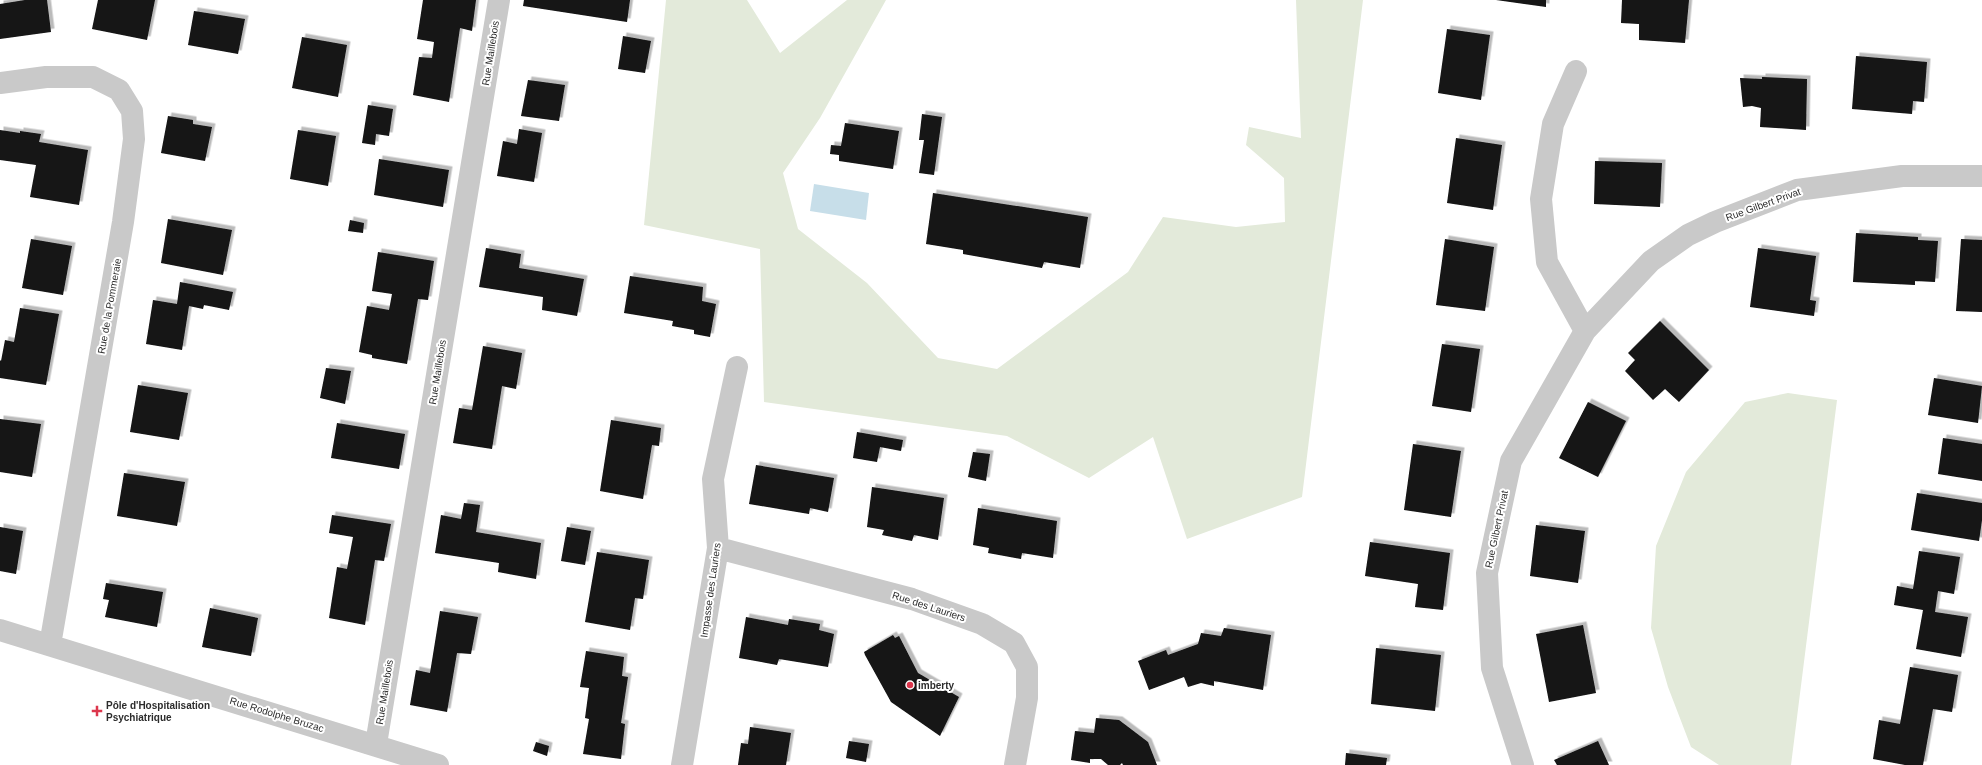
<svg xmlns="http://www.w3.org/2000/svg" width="1982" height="765" font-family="Arial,sans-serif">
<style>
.green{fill:#e3eada}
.water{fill:#c7dee9}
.building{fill:#131313;filter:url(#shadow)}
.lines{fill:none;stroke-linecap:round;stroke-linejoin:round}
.minor{stroke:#c9c9c9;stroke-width:22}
.poi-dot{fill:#dc364c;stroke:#fff;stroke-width:1.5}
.labels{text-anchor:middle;stroke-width:4;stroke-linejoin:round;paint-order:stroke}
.street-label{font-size:10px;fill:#2c2c2c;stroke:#fff}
.poi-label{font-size:10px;font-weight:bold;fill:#2c2c2c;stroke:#fff;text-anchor:start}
</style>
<defs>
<filter id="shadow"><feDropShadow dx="3.5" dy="-3.5" stdDeviation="0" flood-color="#0004"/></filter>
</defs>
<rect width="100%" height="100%" fill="#fff"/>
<!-- green -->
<path class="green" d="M666,0H747L780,53L847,0H886L820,118L783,173L798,229L867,283L938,358L997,369L1128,272L1163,217L1236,227L1285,222L1284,178L1246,145L1249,127L1301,138L1296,0H1363L1302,497L1187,539L1153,437L1089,478L1007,436L764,402L760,249L644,225Z
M1788,393L1837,400L1791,765H1719L1691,747L1668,687L1651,628L1656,546L1686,472L1745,402Z"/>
<!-- water -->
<path class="water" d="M814,184L869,193L866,220L810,211Z"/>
<!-- building -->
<path class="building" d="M25,0H47L51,32L0,39V4Z
M98,0H155L147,40L92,29Z
M423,0H476L472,31L460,28L449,102L413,95L419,57L432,58L434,42L417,39Z
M524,0H630L627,22L523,6Z
M1496,0H1546V7Z
M1622,0H1689L1685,43L1639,40V24L1621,23Z
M194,11L245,19L238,54L188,45Z
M1447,29L1490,35L1481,100L1438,93Z
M623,36L651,41L645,73L618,69Z
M302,37L347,45L338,97L292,88Z
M1856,56L1927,62L1924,102L1913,101L1912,114L1852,109Z
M1762,77L1807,79L1806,130L1760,127L1761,108L1752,106L1743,107L1740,78L1762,79Z
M528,80L565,85L559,121L521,116Z
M368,105L393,109L389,136L376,134L375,145L362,143Z
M922,114L942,117L934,175L919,173L924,140H919Z
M168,116L193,120V124L212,127L205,161L161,153Z
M845,123L899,131L893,169L839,161V155L830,154L831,145L841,146Z
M519,129L542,133L534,182L497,176L503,141L517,144Z
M0,130L20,133V131L41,134L39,142L88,150L79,205L30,197L36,165L0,160Z
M298,130L336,136L328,186L290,179Z
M1456,138L1502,145L1493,210L1447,203Z
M379,159L449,170L443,207L374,195Z
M1595,161L1662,163L1660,207L1594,204Z
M933,193L1088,217L1080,268L1044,262L1042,268L963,254V250L926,244Z
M168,219L232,230L223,275L161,263Z
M350,220L364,223L363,233L348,231Z
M1856,233L1918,237V240L1938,241L1935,282L1915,281V285L1853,282Z
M31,239L72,246L63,295L22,288Z
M1445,239L1494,247L1485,311L1436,305Z
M1961,239L1982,240V312L1956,311Z
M486,248L521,254L519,268L584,279L577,316L542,310L543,297L479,287Z
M1758,248L1816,256L1810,300L1816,301L1814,316L1750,307Z
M378,252L434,261L428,300L418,299L407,364L372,358V355L359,352L367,306L389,310L392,294L372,291Z
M630,276L703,287L702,301L716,304L710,337L694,334V330L672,326L673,321L624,313Z
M180,282L233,292L229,310L204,305L203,309L189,306L182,350L146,344L153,300L177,304Z
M20,308L59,314L46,385L0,378V360L1,361L5,340L14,342Z
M1660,321L1709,370L1679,402L1665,389L1653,400L1625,371L1635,360L1628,353Z
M1442,344L1480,349L1471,412L1432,406Z
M483,346L522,353L516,389L502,386L492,449L453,443L459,408L472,410Z
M326,368L351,371L345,404L320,398Z
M1934,378L1982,386L1978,423L1928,415Z
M138,385L188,393L179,440L130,432Z
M1588,402L1626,421L1598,477L1559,458Z
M0,419L41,424L32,477L0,472Z
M611,420L661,428L659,446L652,445L643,499L600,491Z
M337,423L405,434L399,469L331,458Z
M857,432L903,440L901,451L880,447L877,462L853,458Z
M1943,438L1982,444V481L1938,474Z
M1413,444L1461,451L1451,517L1404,510Z
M973,452L990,454L986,481L968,477Z
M756,465L834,478L828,512L810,508L809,514L749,504Z
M124,473L185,482L177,526L117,516Z
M872,487L944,498L938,540L914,535L912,541L882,535L884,530L867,527Z
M1917,493L1982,503V520L1979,541L1911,530Z
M464,503L480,505L476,532L541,543L536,579L498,572L499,563L435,553L441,515L461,519Z
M978,508L1057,521L1053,558L1022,553L1021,559L988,553L989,548L973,545Z
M332,515L391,524L384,561L375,560L365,625L329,618L337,567L347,569L353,537L329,533Z
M1536,525L1585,531L1578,583L1530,576Z
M0,527L23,531L16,574L0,571Z
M567,527L591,531L585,565L561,561Z
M1370,542L1450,553L1443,610L1415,607L1418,584L1365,576Z
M1919,551L1960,557L1954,594L1938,591L1935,612L1968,617L1961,657L1916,649L1923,610L1894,605L1897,586L1913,589Z
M597,552L649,560L643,599L635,598L630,630L585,622Z
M106,583L163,592L157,627L105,617L109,600L103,599Z
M210,608L258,618L251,656L202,647Z
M440,611L478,617L471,654L457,653L447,712L410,705L416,670L430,673Z
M746,617L788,625L789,619L820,624L819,630L834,634L828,667L779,659L777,665L739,658Z
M1583,625L1596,693L1549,702L1536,634Z
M1224,628L1271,635L1263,690L1214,681V686L1201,683L1188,687L1184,677L1149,690L1138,661L1166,650L1168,655L1198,644L1201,633L1221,636Z
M893,635L895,638L899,636L918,673L959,697L940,736L891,702L865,655L864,652Z
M1376,648L1441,655L1435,711L1371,704Z
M586,651L624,657L622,676L628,677L621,723L625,724L621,759L583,754L589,719L585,718L589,688L580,687Z
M1910,667L1958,675L1952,712L1933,709L1923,765H1905L1873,759L1879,720L1900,724Z
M1096,718L1119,720L1148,742L1157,765H1123L1122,763L1120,765H1108L1101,759H1090V763L1071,760L1075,731L1094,733Z
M750,727L791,733L786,765H738L741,743L748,744Z
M849,741L869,744L866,762L846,758Z
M1598,741L1609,765H1557L1554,760Z
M536,742L549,746L547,756L533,751Z
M1346,753L1387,758L1386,765H1345Z"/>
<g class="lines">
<!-- minor -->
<path class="minor" d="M1576,71L1553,124L1541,199L1547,262L1585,331
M0,83L46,77H93L119,90L132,111L134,139L123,222L50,645
M718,548L912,599L982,624L1014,643L1027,667V698L1015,765
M0,630L438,765
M376,744L499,0
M682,765L718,548L713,479L737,367
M1523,765L1492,668L1487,573L1511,461L1585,331L1651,261L1688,235L1715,222L1797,190L1902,176H1982"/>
</g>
<!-- markers -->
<g class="poi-dot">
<circle cx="910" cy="685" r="4"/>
<path d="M95 705h4v4h4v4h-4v4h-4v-4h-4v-4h4z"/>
</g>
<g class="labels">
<!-- street labels -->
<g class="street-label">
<text transform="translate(490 53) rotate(-81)" y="4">Rue Maillebois</text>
<text transform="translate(1763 204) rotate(-20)" y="4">Rue Gilbert Privat</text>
<text transform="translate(109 306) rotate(-80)" y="4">Rue de la Pommeraie</text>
<text transform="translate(437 372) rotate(-81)" y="4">Rue Maillebois</text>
<text transform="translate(1496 529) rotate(-78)" y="4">Rue Gilbert Privat</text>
<text transform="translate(710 590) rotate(-82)" y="4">Impasse des Lauriers</text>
<text transform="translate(929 606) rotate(18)" y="4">Rue des Lauriers</text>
<text transform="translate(384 692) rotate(-81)" y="4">Rue Maillebois</text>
<text transform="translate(277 714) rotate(17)" y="4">Rue Rodolphe Bruzac</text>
</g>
<!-- poi labels -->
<g class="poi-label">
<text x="918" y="689">imberty</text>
<text x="106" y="709">Pôle d'Hospitalisation<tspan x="106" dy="12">Psychiatrique</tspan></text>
</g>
</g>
</svg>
